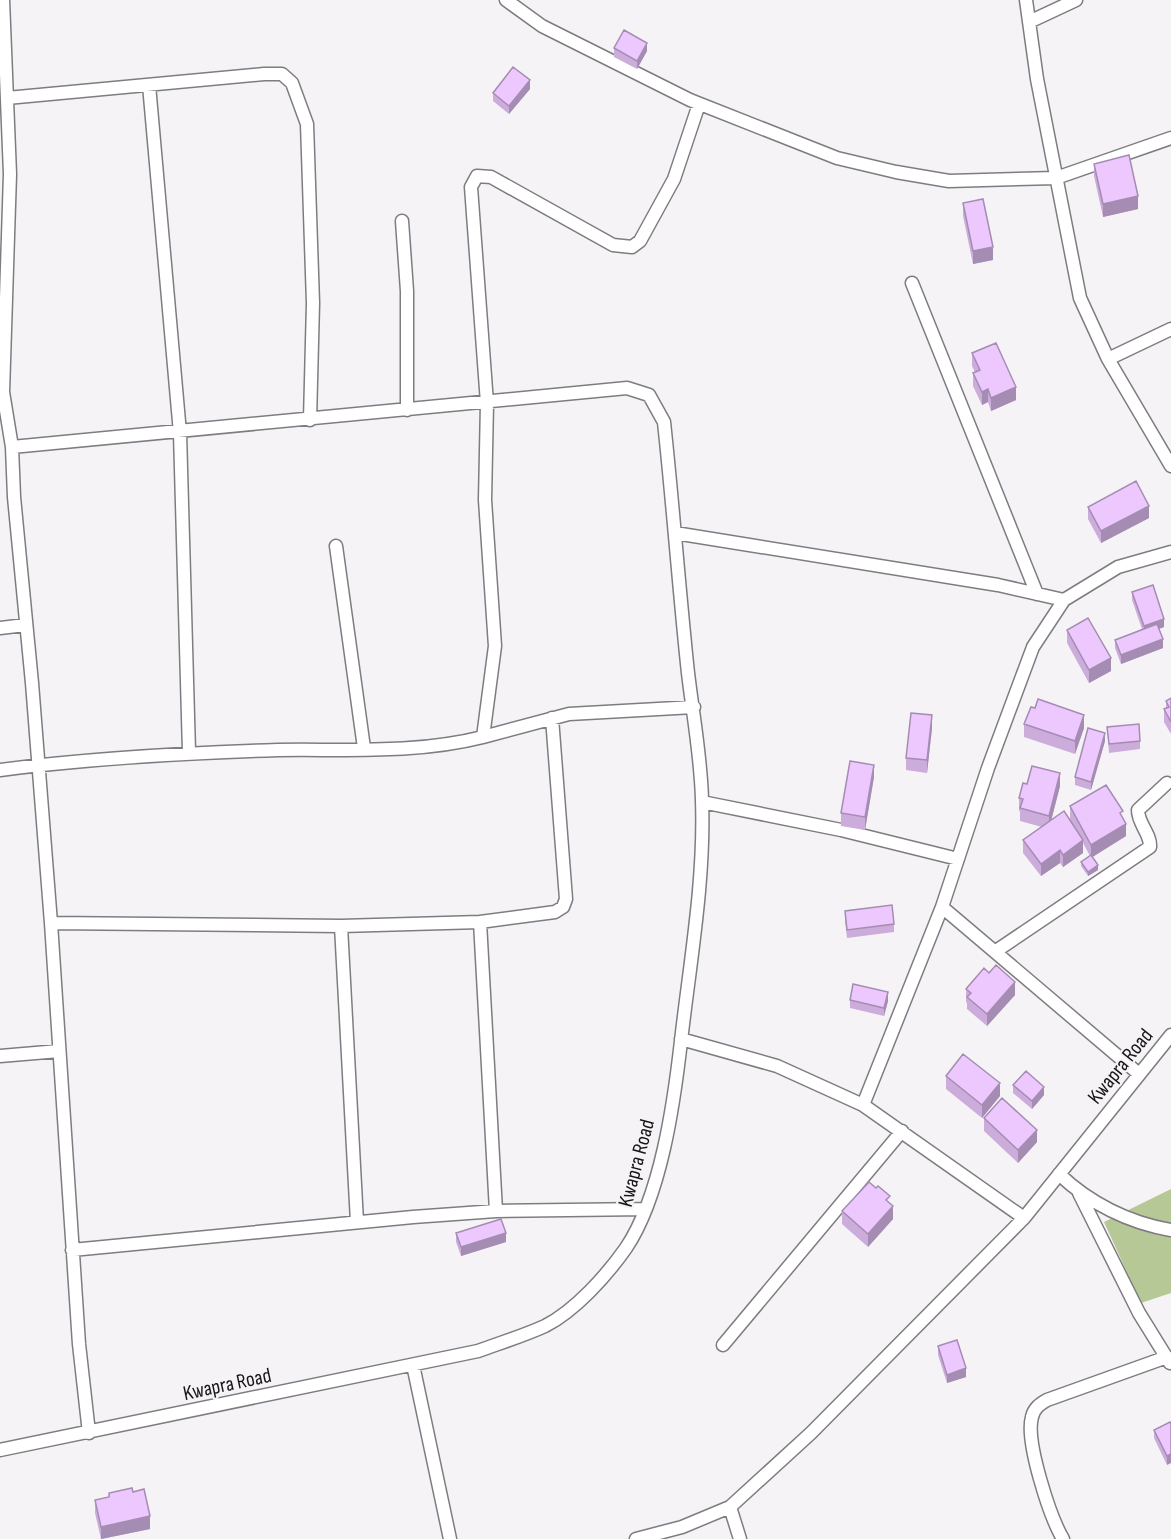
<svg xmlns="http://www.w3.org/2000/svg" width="1171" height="1539" font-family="'Sofia Sans Condensed',sans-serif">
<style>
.pitch{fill:#b7c897}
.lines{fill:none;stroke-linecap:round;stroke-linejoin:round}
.street-casing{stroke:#7e7c80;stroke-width:15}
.street{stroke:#fff;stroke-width:12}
.wall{fill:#cbacda}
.shaded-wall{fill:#a58cb2}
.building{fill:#ecc8fe;stroke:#a58cb2;stroke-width:1.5}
.labels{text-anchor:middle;stroke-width:4.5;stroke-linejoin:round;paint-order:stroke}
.street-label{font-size:21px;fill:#171617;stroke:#f6f3f7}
</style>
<rect width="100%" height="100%" fill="#f6f3f7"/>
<!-- pitch -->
<path class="pitch" d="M1171,1189V1293L1141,1303L1104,1222Z"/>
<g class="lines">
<defs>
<path id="street" d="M3,0L10,174L3,392L12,447L14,497L32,683L51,923L79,1344L89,1433
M506,0L542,26L690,100L837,158L896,172L949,181L1056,178L1171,138
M1026,0L1037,79L1080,298L1108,359L1171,466
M1029,22L1076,0
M149,85L180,433L189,752
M7,98L264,74H282L292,83L307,124L313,303L310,420
M402,221L407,291V410
M912,283L1037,594
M1108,359L1171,329
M675,533L998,585L1064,600
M336,546L364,748
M0,628L25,625
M483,737L569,714L694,707
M0,770C92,758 185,753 278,750C346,749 416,754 483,737L495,646L485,500L487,403L471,187L477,176L491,177L613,245L632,247L640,241L674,179L699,104
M702,802L841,830L958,859
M942,907L1139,1074
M480,922L555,912L563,907L566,899L552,718
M51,923L341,926
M996,951L1150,847C1151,834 1138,824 1138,810L1167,783
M681,1039L777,1066L863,1105L1024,1218
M0,1056L59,1051
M863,1105L942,907L988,768L1033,647L1064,600L1118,567L1171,552
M1059,1174C1089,1203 1129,1223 1171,1230
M1079,1193L1139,1313L1170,1363
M357,1222L341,926L480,922L496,1211
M72,1250L413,1217L496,1211L646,1209
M723,1345L902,1131
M413,1365L450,1539
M0,1450L478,1351C500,1343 523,1336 545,1326C575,1311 607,1275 626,1248C661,1196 674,1103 681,1041C690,962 705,880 702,800C701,757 693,715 688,673C679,589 673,505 664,422L649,395L627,388L12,447
M730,1507L740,1539
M636,1539L682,1527L730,1507L811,1433L1024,1218L1171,1035
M1063,1539C1050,1517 1025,1441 1032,1417C1034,1408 1040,1404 1047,1400L1167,1357"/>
</defs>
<!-- street casing -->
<use href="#street" class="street-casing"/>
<!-- street -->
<use href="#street" class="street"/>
</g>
<!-- wall -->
<path class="wall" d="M614,48L647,51L637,69L614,57Z
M530,89L509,114L493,101V93Z
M1094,164L1138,209L1103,217L1094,176Z
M963,203L993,260L973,264L963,216Z
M972,353L1016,400L991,411L988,402L982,405L973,386V373L975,372L972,366Z
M1088,507L1149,518L1101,543L1088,519Z
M1132,592L1164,627L1159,629L1163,648L1121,664L1115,648V640L1142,629L1132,600Z
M1067,630L1111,671L1089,683L1067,643Z
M1171,698V734L1164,722V709H1166V701Z
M1035,708L1084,728L1075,754L1024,737V724Z
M1107,727L1140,741V749L1109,753Z
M932,728L927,773L906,770V758Z
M1105,741L1091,790L1075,785V777Z
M874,777L865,830L841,826V813Z
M1027,784L1060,786L1051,821L1070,819V806L1123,818L1126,836L1092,857L1098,870L1088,876L1081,866V862L1090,856L1083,843V853L1063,867L1060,863L1041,876L1023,853V840L1042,827L1020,821V811H1019V798Z
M845,911L894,924V932L847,938L845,920Z
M966,989L1015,995L987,1026L967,1009V1003L966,1002Z
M850,1000L888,1001L884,1016L850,1008Z
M946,1076L1000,1096L982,1118L946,1089Z
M1013,1085L1044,1095L1032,1109L1013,1093Z
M984,1118L1037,1142L1018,1163L984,1131Z
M890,1203L893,1219L868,1247L842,1224V1211Z
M456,1233L506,1242L461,1256L456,1242Z
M938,1346L966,1377L947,1383L938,1355Z
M1170,1422L1167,1465L1154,1438V1430Z
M133,1492L150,1529L101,1539L95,1513V1500L109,1497V1493Z"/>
<!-- shaded-wall -->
<path class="shaded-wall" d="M647,43V51L637,69V61Z
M530,80V89L509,114V106Z
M1138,196V209L1103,217V204Z
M993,247V260L973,264V251Z
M1016,387V400L991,411V398Z
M988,389V402L982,405V392Z
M1149,506V518L1101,543V531Z
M1164,619V627L1144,634V626Z
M1163,639V648L1121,664V655Z
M1111,658V671L1089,683V670Z
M932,715V728L927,773V760Z
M1084,715V728L1075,754V741Z
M1105,733V741L1091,790V782Z
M874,765V777L865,830V817Z
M1060,773V786L1049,829V816Z
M1126,824V836L1091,858V845Z
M1083,840V853L1063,867V855Z
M1060,850V863L1041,876V864Z
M1098,865V870L1088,876V872Z
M1015,982V995L987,1026V1014Z
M888,992V1001L884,1016V1008Z
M1000,1083V1096L982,1118V1105Z
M1044,1087V1095L1032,1109V1101Z
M1037,1130V1142L1018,1163V1150Z
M893,1206V1219L868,1247V1234Z
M506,1233V1242L461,1256V1247Z
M966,1368V1377L947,1383V1375Z
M1171,1454V1463L1167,1465V1456Z
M150,1516V1529L101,1539V1527Z"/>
<!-- building -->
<path class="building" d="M624,30L647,43L637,61L614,48Z
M513,67L530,80L509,106L493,93Z
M1129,155L1138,196L1103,204L1094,164Z
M983,199L993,247L973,251L963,203Z
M996,343L1016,387L991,398L988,389L982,392L973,373L980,370L972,353Z
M1136,481L1149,506L1101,531L1088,507Z
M1153,585L1164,619L1144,626L1132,592Z
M1088,618L1111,658L1089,670L1067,630Z
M1157,624L1163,639L1121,655L1115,640Z
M1171,698V722L1164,709L1169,707L1166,701Z
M1038,699L1084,715L1075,741L1024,724L1031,707L1035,708Z
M911,713L932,715L927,760L906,758Z
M1139,724L1140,741L1109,744L1107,727Z
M1088,728L1105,733L1091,782L1075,777Z
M850,761L874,765L865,817L841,813Z
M1032,766L1060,773L1049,816L1020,808L1023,799L1019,798L1023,783L1027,784Z
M1106,785L1123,811L1120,813L1126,824L1091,845L1070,806Z
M1064,811L1083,840L1063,855L1060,850L1041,864L1023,840Z
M1091,855L1098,865L1088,872L1081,862Z
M892,905L894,924L847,930L845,911Z
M996,965L1015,982L987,1014L967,997L971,993L966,989L984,968L989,973Z
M853,984L888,992L884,1008L850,1000Z
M963,1054L1000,1083L982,1105L946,1076Z
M1026,1071L1044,1087L1032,1101L1013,1085Z
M1002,1098L1037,1130L1018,1150L984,1118Z
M869,1182L876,1188L878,1186L890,1196L886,1200L893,1206L868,1234L842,1211Z
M501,1219L506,1233L461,1247L456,1233Z
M957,1340L966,1368L947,1375L938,1346Z
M1170,1422L1171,1424V1454L1167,1456L1154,1430Z
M132,1488L133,1492L144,1489L150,1516L101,1527L95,1500L109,1497V1493Z"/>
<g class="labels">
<!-- street labels -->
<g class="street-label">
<text transform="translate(1120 1066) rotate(-51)" y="7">Kwapra Road</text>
<text transform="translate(636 1163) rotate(-75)" y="7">Kwapra Road</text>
<text transform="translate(227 1384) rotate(-12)" y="7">Kwapra Road</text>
</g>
</g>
</svg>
